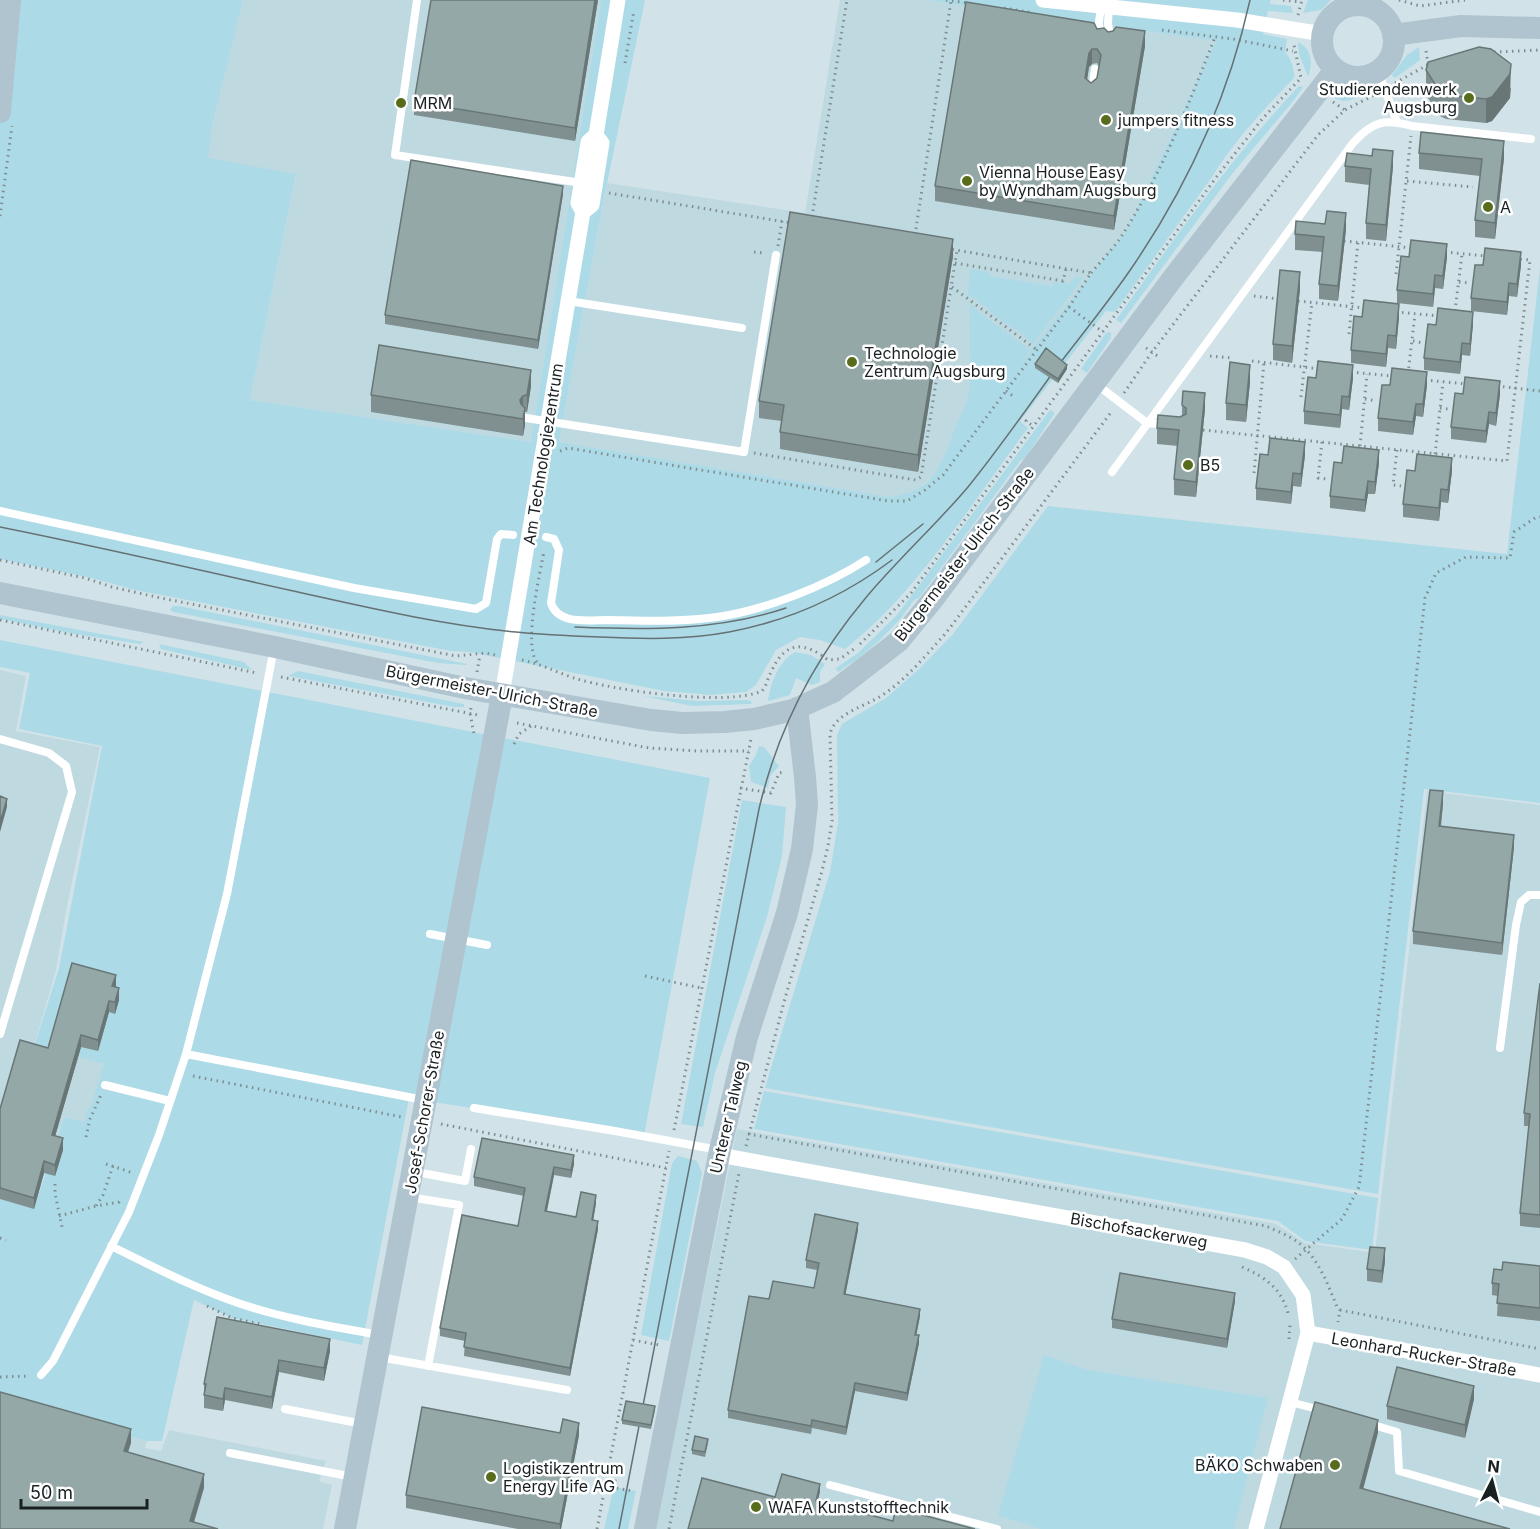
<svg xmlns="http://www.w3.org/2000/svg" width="1540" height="1529" font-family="Inter,sans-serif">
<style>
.built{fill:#bfd9e1}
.green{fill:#addae7}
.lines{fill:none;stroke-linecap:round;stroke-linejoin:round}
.path{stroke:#7f8d90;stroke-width:3;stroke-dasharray:1.5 4.5;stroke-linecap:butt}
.lane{stroke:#fff;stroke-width:8}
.street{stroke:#fff;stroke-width:15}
.secondary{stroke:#b0c4d0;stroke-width:22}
.tram{stroke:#657174;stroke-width:1.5}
.wall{fill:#809090;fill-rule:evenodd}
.shaded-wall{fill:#687676}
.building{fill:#95a8a8;stroke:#687676;stroke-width:1.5;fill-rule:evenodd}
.poi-dot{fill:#586d1c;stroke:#fff;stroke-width:2}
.labels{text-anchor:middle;stroke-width:5;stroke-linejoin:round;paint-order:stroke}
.poi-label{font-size:16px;fill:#192022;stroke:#fff;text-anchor:start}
.street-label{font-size:16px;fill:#192022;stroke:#fff}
</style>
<rect width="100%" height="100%" fill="#d1e3e8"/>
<!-- built -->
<path class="built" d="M243,0H601L531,442L250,400L296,175L207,159L212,127Z
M840,0H925L1216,41L1127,230L932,477L915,491L906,495L889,497L559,442L607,183L805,213Z
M0,670L26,676L16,731L100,747L66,911L56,970L35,1043L104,1064L91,1105L86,1111L84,1122L64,1117L48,1160L34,1210L0,1200Z
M1427,791L1540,805V1529H655L737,1129L1276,1224L1305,1243L1375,1253Z
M0,1400L147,1441L145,1448L161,1451L169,1430L326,1461L319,1481L332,1485L323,1529H0Z"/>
<!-- green -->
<path class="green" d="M0,0H243L212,127L208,158L296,174L250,400L531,442L601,0H645L605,193L559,442L889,497C935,492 941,465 956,426C960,416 968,403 969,392C971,363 969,333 970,304L995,325L1001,327L1003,331L1004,330L1030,350L1005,383L1127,230L1216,41L925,0H1271L1270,4L1291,6L1293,13L1268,11L1263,34L1287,39L1285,52C1291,58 1295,70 1294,78C1264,109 1235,140 1212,177L1115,312L1106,311L1020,421L1028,428C972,502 918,592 845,649L820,640L800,637L776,650L756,685L746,692L711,695L664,691L470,652L451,651L135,590L92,578L0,559Z
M1308,0H1331L1321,10L1303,13Z
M1298,42C1312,49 1313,63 1308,77L1299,54Z
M1419,47L1420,60L1395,78L1392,75L1407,55Z
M1299,86L1303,87L1294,100L1232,174L1121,323L1116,320C1174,239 1231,158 1299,86Z
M1371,87L1373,90C1358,96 1347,107 1332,96L1343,90Z
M1540,268V803L1424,789L1378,1194L765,1088L830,872L838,823L837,735L842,724L886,698L919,669L953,634L1048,506L1507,554Z
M970,269L990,272L989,276L1052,286L1053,282L1069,284L1076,276L1083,278L1033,344L1016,329L1015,330L989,311L990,309L977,302L978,300L974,297L973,299L968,295Z
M1109,332L1111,333V338L1087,373L1081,369L1106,333Z
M1050,410L1055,413L1025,458L1020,461L919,598L914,600L901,618L879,641L856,660L838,672L836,668L858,653L897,615Z
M173,606H179L467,664L466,665L438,663L173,612L170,610Z
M0,615L144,642L140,644L75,634L0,619Z
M0,640L710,778L644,1136L409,1098L362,1345L232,1318L194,1300L162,1441H147L0,1400V1199L34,1209L64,1117L84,1122L86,1111L91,1105L104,1064L35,1044L59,968L102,746L19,729L30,673L0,667Z
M159,644L244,662L252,670L161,649Z
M795,652L811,655L825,664L820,672V682L812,685L796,678L790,695L768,701C771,682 778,662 795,652Z
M298,671L464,704V707H454L288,676Z
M643,696L699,701L746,700L751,701L752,704L692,706Z
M759,746L764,747L779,766L770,776L768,788L751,782L749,766L756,755Z
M742,800L786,807L782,856L767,917L715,1073L703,1127L681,1124Z
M764,1091L1378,1198L1372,1250L1305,1241L1278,1221L754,1129Z
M678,1156L697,1161L702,1173L669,1341L641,1335L672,1163Z
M1044,1355L1087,1370L1268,1398L1234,1529H1041L998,1515Z
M614,1487L636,1491L628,1529H604Z"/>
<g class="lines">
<!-- path -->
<path class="path" d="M946,0L968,3
M1283,0L1301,2
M1399,0L1420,6L1465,0
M1004,8L1033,13
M1298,15L1302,0
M1162,30L1233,39L1293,51
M1426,51L1428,64
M1494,52L1540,50
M625,63L634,10
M1395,83L1431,63
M1333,102L1345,110
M1407,181L1473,187
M609,193L792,223
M0,216L12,126
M812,217L847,0
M915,235L951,1
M1344,241L1412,248
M778,246L782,221
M754,252L764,253
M1445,252L1486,256
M955,263L1063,281L1066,269
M1091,273C1101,261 1112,250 1121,237C1161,175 1188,106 1215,37
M1396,274L1411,136
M1459,282L1469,283
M952,287L1037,350
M1254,296L1279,299
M1298,301L1365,308
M1069,307L1103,332
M1455,311L1462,254
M1396,312L1440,316
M1349,334L1358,242
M1413,341L1423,343
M1146,348L1159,357
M1210,356L1232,358
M1252,361L1320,369
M1351,372L1392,376
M1408,374L1415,314
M1425,380L1467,384
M1497,386L1540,391
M1006,391L1013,396
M1124,393L1152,352L1318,135L1345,110L1374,95
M1301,397L1312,302
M1365,399L1376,401
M1440,408L1448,409
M1027,420L1026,421L1033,426
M1203,430L1507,461L1530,260L1517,259
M1322,442L1318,478L1327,479
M1360,446L1367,374
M1397,450L1393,485L1401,486
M560,451L568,448L888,501H907L925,490L943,475L1069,307L1091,273L950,249
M754,453L916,480L921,477L957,250
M1435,454L1443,382
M1254,473L1264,362
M0,560L85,578L112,587L161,598L456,656L486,653L495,655
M0,620L257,673
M860,644L911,593L1218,175L1263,118L1301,78L1294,45
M522,660C541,664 556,672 574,678C612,690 726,707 762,691C767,685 768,677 772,670C786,640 805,642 828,660L840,659L855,648
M537,662C523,645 540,574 544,551
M477,672L480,655
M281,677L478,715
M471,708L470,713L474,734
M517,723L649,748L698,751H749
M514,744L519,734L531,726
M740,788L771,793L779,773L784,772
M645,976L701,988
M193,1076L402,1117
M441,1124L666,1168
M674,1130L751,739
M748,1134L1266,1226C1277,1231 1290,1236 1299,1243C1319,1259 1328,1285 1337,1307L1340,1310L1338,1322
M86,1137L90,1119L101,1095
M746,1146L784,1002L822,871L828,846L832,821L830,734C835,713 864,707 881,696C906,680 926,655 946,633L1112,411
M106,1164L133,1173
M113,1166L103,1195L96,1206L119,1202L120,1199
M55,1184V1193L62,1227
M59,1216L96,1206
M0,1238L6,1240
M1295,1259L1342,1219L1359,1187L1425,598L1436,573L1466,557L1510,558L1514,532L1535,518L1540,517
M1242,1267C1265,1277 1281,1288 1288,1313
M207,1306L232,1318L260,1324
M1340,1310L1540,1349
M1289,1339L1290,1325
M633,1340L659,1345
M0,1377L30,1376
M605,1486L633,1491
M614,1487L616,1475
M597,1529L669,1151
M669,1529L739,1173"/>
<!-- lane -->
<path class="lane" d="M417,0L395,155L582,183
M1109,7L1108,23L1110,40
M1100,37L1099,22L1101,6
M1378,71L1397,122
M1092,89L1095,69
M568,301L742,328
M1096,384L1147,423L1167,425
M526,418L744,452L776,255
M1112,472L1353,143C1372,122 1384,118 1412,126L1531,139
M0,511L354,588L476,609L486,603L497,539L501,534L513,535
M546,537L554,539L559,550L551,603C558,625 587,620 607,620C643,621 681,622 717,617C765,610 826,586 866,560
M0,739L49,753L66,766L72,792L0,1034
M430,934L487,945
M1500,1048L1516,925L1521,902L1529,895H1540
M186,1054L424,1100
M105,1085L170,1101
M474,1108L615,1131L719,1150
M416,1172L465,1181L471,1149
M409,1197L459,1205L428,1366
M111,1246C154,1267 196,1289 241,1304C286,1319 334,1327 380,1335
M379,1357L567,1390
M41,1375L53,1361L129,1212L159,1135L186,1054L227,894L274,648
M1290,1402L1321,1410
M285,1409L363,1424
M1370,1424L1397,1432L1399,1471L1540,1512
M230,1453L353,1477
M830,1485L997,1529"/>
<!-- street -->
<path class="street" d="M1043,0L1237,20L1323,34
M1349,0L1350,6
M583,212L592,205L602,143L596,135
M502,695L583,212L578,203L588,142L596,135L618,0
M719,1155L1245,1250L1267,1257L1284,1267L1303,1295L1308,1333L1256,1529
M1308,1333L1540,1375"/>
<!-- secondary -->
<path class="secondary" d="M1322 41a36 36 0 1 1 72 0a36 36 0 1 1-72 0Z
M1393,35L1461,26L1540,28
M0,112L10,0
M0,593L275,647L465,688L651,720L682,723L725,722L754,719L793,710L833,692L899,641L934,598L1173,278L1335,70
M345,1529L502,695
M645,1529L720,1150L747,1037L787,913L802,849L807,805L805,777L797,708"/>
<!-- tram -->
<path class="tram" d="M0,527C100,547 199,570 298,592C370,608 443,625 516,632C544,635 572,636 600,637C642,639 687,640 729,632C788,621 844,596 892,560
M876,562L923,524
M575,627C647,630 717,631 786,608
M619,1529L759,809C777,732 813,661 864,600C896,561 935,526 968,487C999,449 1028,407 1057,367C1083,333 1111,299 1135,263C1189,183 1229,94 1250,0"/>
</g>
<!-- wall -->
<path class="wall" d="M431,0H598L575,141L414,115V102Z
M1097,29L1108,32L1145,46L1114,230L935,201V186ZM1097,63L1099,67L1097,78L1091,83L1087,80L1089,67L1092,64Z
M1426,70L1511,88L1510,98L1492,121L1486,123L1446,119L1440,116L1426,95Z
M1419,153L1504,158L1495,239L1475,237V220L1480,176L1419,169Z
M1372,156L1393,166L1386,241L1366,239V223L1369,185L1345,182V166Z
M563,194L538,349L385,324V315Z
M1346,229L1338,301L1319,299V284L1323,252L1295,250V234Z
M953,256L918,472L780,449V432L782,421L759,418V401Z
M1409,257H1447L1443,289L1435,288L1433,307L1397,303V290Z
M1483,265H1521L1517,297L1509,296L1507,315L1471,311V298Z
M1300,289L1292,363L1273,360V344Z
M1362,317H1399L1396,349L1388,348L1386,367L1351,363V350Z
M1473,324L1470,356L1462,355L1460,374L1424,370V358L1436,325Z
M1035,364L1067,369L1058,383L1035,368Z
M1316,378H1353L1349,410L1342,409L1340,428L1304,424V411Z
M1250,382L1246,422L1226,420V403Z
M1390,385H1427L1423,417L1416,416L1413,435L1378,431V418Z
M531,386L527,412H525V425L523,436L371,412V395Z
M1463,394H1500L1496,426L1489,424L1486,443L1451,439V427Z
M1182,405L1205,409L1196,497L1174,495V479L1178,446L1157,444V428L1182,416Z
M1268,455H1305L1301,487L1293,486L1291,504L1256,500V488Z
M1342,463H1379L1375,494H1368L1365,512L1330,508V496Z
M1452,471L1448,503L1441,502L1439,521L1403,517V504Z
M1443,804L1441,827L1514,847L1502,955L1413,944V931Z
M1540,983V1228L1520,1226V1213L1529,1126H1524V1113Z
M115,987L119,1000L115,1014L109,1012L98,1051L81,1047L55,1136L63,1150L55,1176L44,1173L34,1209L0,1199V1109Z
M574,1164L571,1178L554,1175L547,1211L576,1217L596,1203L593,1220L598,1229L570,1376L464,1356L465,1341L440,1336V1328L518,1226L524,1196L474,1186V1177Z
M858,1230L845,1295L920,1316L916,1335L919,1343L907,1401L855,1391L846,1435L812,1428L811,1434L728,1418V1410L769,1299L814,1288L817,1270L806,1268V1260Z
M1385,1261L1382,1283L1367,1281V1269Z
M1540,1266V1321L1497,1316L1498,1296L1492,1295V1283L1502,1270Z
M1235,1301L1227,1348L1112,1328V1319Z
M217,1317L330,1351L324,1381L279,1372L272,1409L225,1400L223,1411L204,1408V1384Z
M1474,1399L1465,1438L1387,1419V1406Z
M655,1410L651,1429L622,1424V1420Z
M560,1433L579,1435L561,1529H518L406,1508V1495Z
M708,1443L705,1457L692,1454V1450Z"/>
<!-- shaded-wall -->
<path class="shaded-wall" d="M595,0H598L575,141V128Z
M1145,31V46L1114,230V216Z
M1092,49V64L1089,67L1085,92V78L1089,53Z
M1511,64L1510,98L1492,121L1486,123V99Z
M1504,141V158L1495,239V223Z
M1393,151V166L1386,241V225Z
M563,186V194L538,349V340Z
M1346,213V229L1338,301V286Z
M953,239V256L918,472V455Z
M1447,244V257L1443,289V276Z
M1521,252V265L1517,297V284Z
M1300,272V289L1292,363V346Z
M1435,275V288L1433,307V294Z
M1509,283V296L1507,315V302Z
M1399,304V317L1396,349V336Z
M1473,312V324L1470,356V344Z
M1388,335V348L1386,367V354Z
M1462,343V355L1460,374V362Z
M1067,365V369L1058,383V379Z
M1250,365V382L1246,422V405Z
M1353,365V378L1349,410V397Z
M531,370V386L527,412V395Z
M1427,372V385L1423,417V404Z
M1500,381V394L1496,426V413Z
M1205,393V409L1196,497V482Z
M523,396V413L520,417V400Z
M1342,396V409L1340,428V415Z
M1416,404V416L1413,435V422Z
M525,408V425L523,436V419Z
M1489,412V424L1486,443V431Z
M1305,442V455L1301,487V474Z
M1379,450V463L1375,494V482Z
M1452,458V471L1448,503V490Z
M1293,473V486L1291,504V492Z
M1368,481V494L1365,512V500Z
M1441,489V502L1439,521V508Z
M1443,791V804L1439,839V826Z
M7,799V807L0,832V823Z
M1514,835V847L1502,955V943Z
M116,975V987L112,998V986Z
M119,988V1000L115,1014V1002Z
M109,1001V1012L98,1051V1040Z
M81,1035V1047L52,1147V1135Z
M63,1138V1150L55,1176V1165Z
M574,1155V1164L571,1178V1170Z
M44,1161V1173L34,1209V1198Z
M554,1167V1175L545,1219V1211Z
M596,1195V1203L592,1228V1220Z
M598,1221V1229L570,1376V1368Z
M858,1223V1230L844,1302V1294Z
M1385,1248V1261L1382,1283V1271Z
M1235,1293V1301L1227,1348V1339Z
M920,1309V1316L915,1342V1335Z
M919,1335V1343L907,1401V1393Z
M330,1339V1351L324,1381V1368Z
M279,1360V1372L272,1409V1397Z
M855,1383V1391L846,1435V1427Z
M1474,1386V1399L1465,1438V1425Z
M225,1388V1400L223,1411V1399Z
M1378,1420V1433L1360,1501V1488Z
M579,1423V1435L561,1529H560V1524Z
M131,1429V1443L124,1465V1451Z
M204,1474V1488L192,1529L190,1521Z
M820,1484V1492L816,1509V1501Z"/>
<!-- building -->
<path class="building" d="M431,0H595L575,128L414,102Z
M966,2L1094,23L1097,29L1104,28L1108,32L1113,31L1116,27L1145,31L1114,216L935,186ZM1092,49H1097L1101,55L1097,78L1091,83L1085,78L1089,53Z
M1479,47L1491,49L1511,64L1510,74L1492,97L1486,99L1446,95L1440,92L1426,70L1428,62Z
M1421,132L1504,141L1495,223L1475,220L1482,159L1419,153Z
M1373,149L1393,151L1386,225L1366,223L1371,169L1345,166L1347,153L1372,156Z
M411,160L563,186L538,340L385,315Z
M1327,211L1346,213L1338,286L1319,284L1324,237L1295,234L1296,221L1325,224Z
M790,212L953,239L918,455L780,432L784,405L759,401Z
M1411,240L1447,244L1443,276L1435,275L1433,294L1397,290L1401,256L1409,257Z
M1485,248L1521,252L1517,284L1509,283L1507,302L1471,298L1475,265H1483Z
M1280,270L1300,272L1292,346L1273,344Z
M1364,300L1399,304L1396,336L1388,335L1386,354L1351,350L1354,316L1362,317Z
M1438,308L1473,312L1470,344L1462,343L1460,362L1424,358L1428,324L1436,325Z
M379,345L531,370L527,395L523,396L520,400L521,404L525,408L523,419L371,395Z
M1046,348L1067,365L1058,379L1035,364Z
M1318,361L1353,365L1349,397L1342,396L1340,415L1304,411L1308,377L1316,378Z
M1230,362L1250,365L1246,405L1226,403Z
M1392,368L1427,372L1423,404H1416L1413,422L1378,418L1382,385H1390Z
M1465,377L1500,381L1496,413L1489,412L1486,431L1451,427L1455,393L1463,394Z
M1183,391L1205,393L1196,482L1174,479L1179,430L1157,428L1158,415L1180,417L1186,414V408L1182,405Z
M1270,438L1305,442L1301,474L1293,473L1291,492L1256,488L1260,454L1268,455Z
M1344,446L1379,450L1375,482L1368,481L1365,500L1330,496L1334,462L1342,463Z
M1417,454L1452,458L1448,490L1441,489L1439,508L1403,504L1407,470L1415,471Z
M1430,790L1443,791L1439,826L1514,835L1502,943L1413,931Z
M0,796L7,799L0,823Z
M72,963L116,975L112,986L119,988L115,1002L109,1001L98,1040L81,1035L52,1135L63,1138L55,1165L44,1161L34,1198L0,1188V1109L20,1040L48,1048Z
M1540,983V1215L1520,1213L1530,1114L1524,1113Z
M482,1138L574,1155L571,1170L554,1167L545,1211L576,1217L581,1192L596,1195L592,1220L598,1221L570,1368L464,1347L466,1333L440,1328L462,1215L518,1226L525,1188L474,1177Z
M815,1214L858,1223L844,1294L920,1309L915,1335H919L907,1393L855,1383L846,1427L812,1420L811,1426L728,1410L749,1296L769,1299L773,1281L814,1288L819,1263L806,1260Z
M1370,1247L1385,1248L1382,1271L1367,1269Z
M1503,1262L1540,1266V1308L1497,1303L1499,1284L1492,1283L1494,1269L1502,1270Z
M1120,1273L1235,1293L1227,1339L1112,1319Z
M217,1317L330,1339L324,1368L279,1360L272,1397L225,1388L223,1399L204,1395L206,1384H204Z
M1397,1367L1474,1386L1465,1425L1387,1406Z
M0,1392L131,1429L124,1451L204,1474L190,1521L218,1529H0Z
M626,1401L655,1406L651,1425L622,1420Z
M1315,1402L1378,1420L1360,1488L1510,1529H1280Z
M422,1407L560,1433L563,1419L579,1423L560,1524L406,1495Z
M695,1436L708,1439L705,1452L692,1450Z
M782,1474L820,1484L816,1501L893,1521L896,1508L975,1529H688L702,1478L775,1497Z"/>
<!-- markers -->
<g class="poi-dot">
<circle cx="1469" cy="98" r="6"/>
<circle cx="401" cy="103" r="6"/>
<circle cx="1106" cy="120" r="6"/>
<circle cx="967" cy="181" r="6"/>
<circle cx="1488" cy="207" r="6"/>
<circle cx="852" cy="362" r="6"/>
<circle cx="1188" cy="465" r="6"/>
<circle cx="1335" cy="1465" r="6"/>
<circle cx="491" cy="1477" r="6"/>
<circle cx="756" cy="1507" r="6"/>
</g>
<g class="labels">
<!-- poi labels -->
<g class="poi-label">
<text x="1457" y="95" text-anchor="end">Studierendenwerk<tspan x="1457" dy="18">Augsburg</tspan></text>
<text x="413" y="109">MRM</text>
<text x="1118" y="126">jumpers fitness</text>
<text x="979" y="178">Vienna House Easy<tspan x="979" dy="18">by Wyndham Augsburg</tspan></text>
<text x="1500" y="213">A</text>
<text x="864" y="359">Technologie<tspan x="864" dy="18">Zentrum Augsburg</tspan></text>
<text x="1200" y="471">B5</text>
<text x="1323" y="1471" text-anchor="end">BÄKO Schwaben</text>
<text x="503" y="1474">Logistikzentrum<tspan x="503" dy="18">Energy Life AG</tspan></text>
<text x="768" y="1513">WAFA Kunststofftechnik</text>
</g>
<!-- street labels -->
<g class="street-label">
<text transform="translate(543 454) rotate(-81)" y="6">Am Technologiezentrum</text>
<text transform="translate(964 554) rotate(-52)" y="6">Bürgermeister-Ulrich-Straße</text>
<text transform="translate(492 691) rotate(11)" y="6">Bürgermeister-Ulrich-Straße</text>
<text transform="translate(424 1112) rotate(-80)" y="6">Josef-Schorer-Straße</text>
<text transform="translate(728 1117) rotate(-77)" y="6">Unterer Talweg</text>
<text transform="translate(1139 1230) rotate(10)" y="6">Bischofsackerweg</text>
<text transform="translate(1424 1354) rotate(10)" y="6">Leonhard-Rucker-Straße</text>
</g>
</g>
<!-- north arrow -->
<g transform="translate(1492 1481) rotate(6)" stroke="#ffffff" stroke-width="4.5" paint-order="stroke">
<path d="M0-4.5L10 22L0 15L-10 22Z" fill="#192022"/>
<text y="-9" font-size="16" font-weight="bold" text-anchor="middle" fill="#192022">N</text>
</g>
<!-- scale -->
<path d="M21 1499v9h126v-9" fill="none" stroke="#192022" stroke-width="3"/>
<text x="30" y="1499" font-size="18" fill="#192022" stroke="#ffffff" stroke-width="4.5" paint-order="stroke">50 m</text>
</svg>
